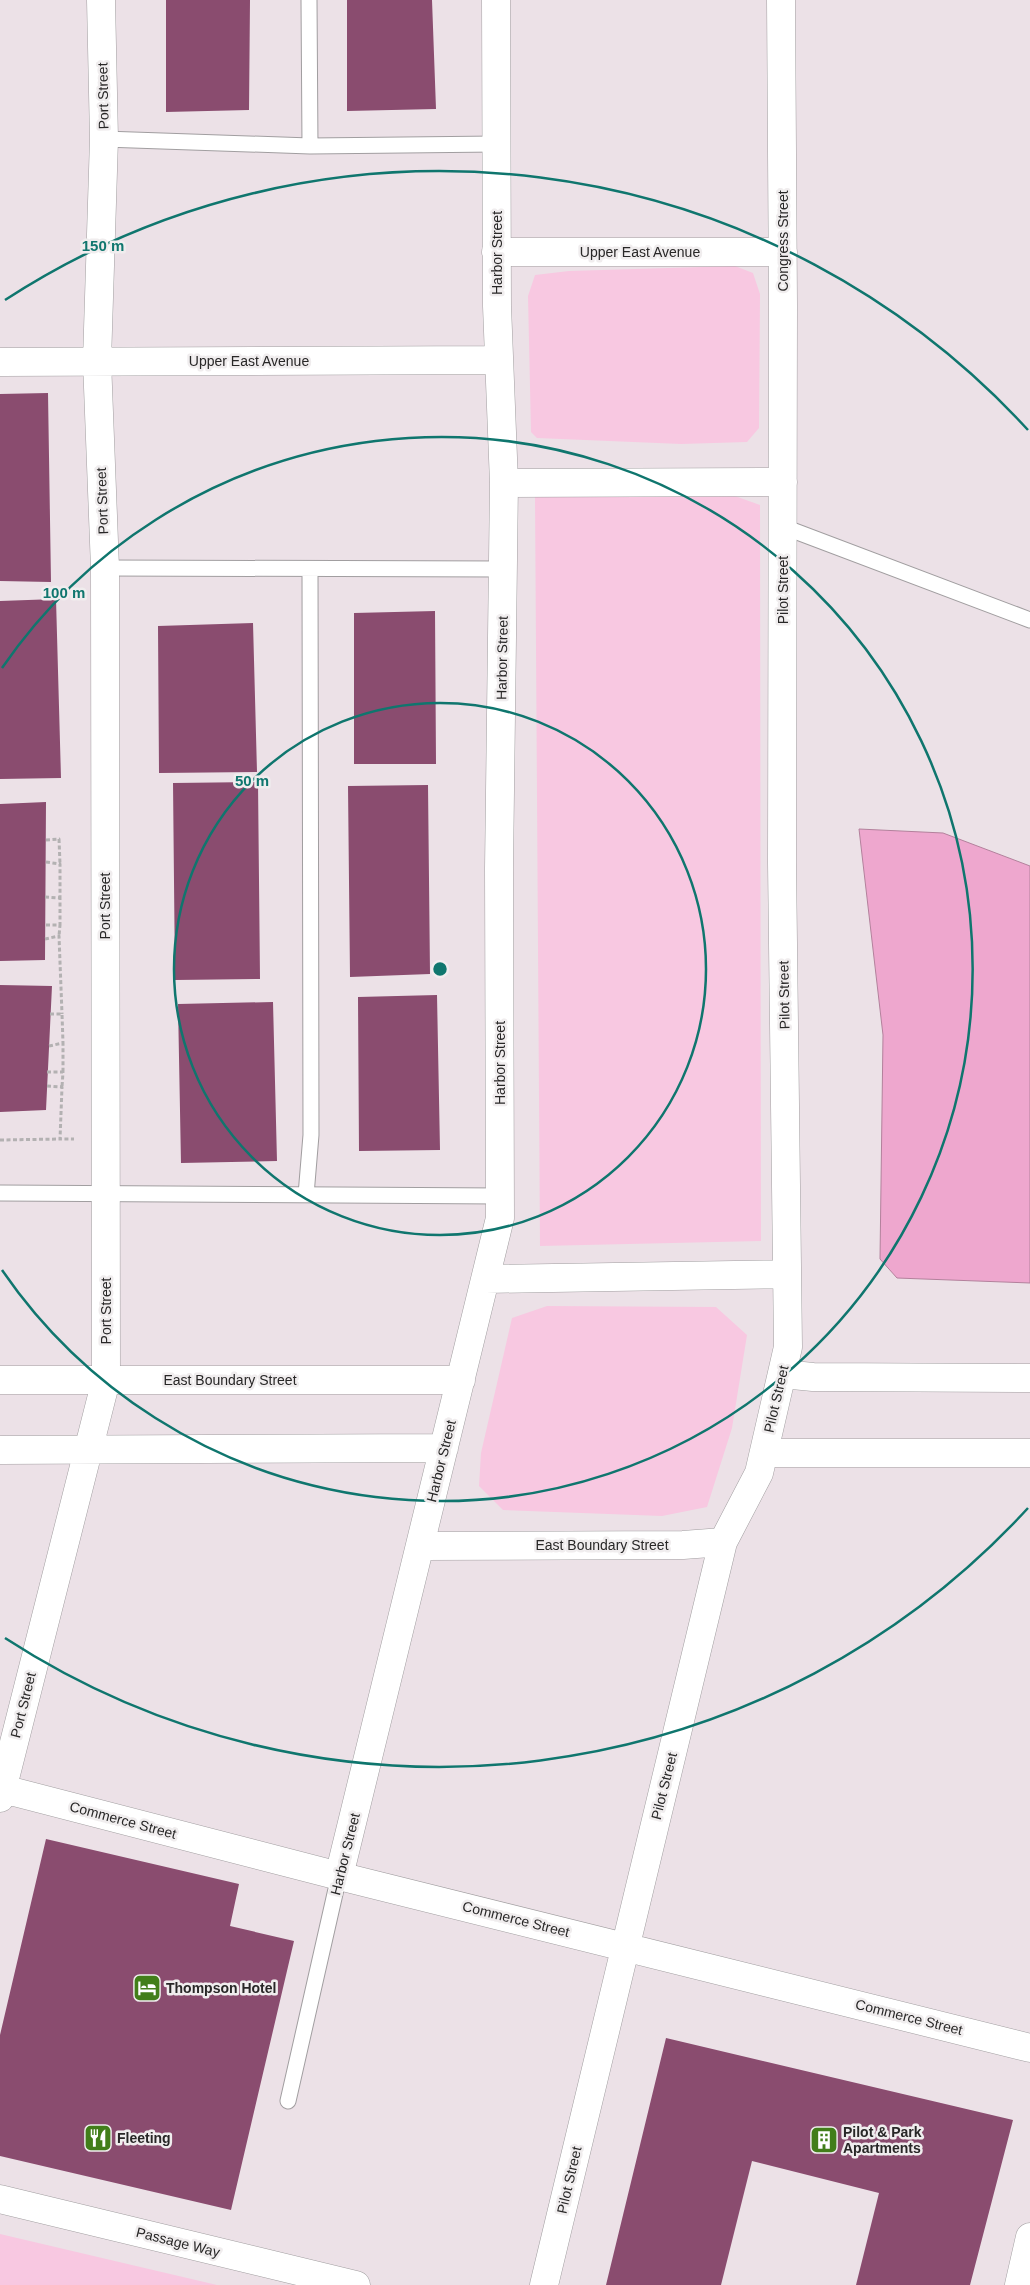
<svg xmlns="http://www.w3.org/2000/svg" width="1030" height="2285" font-family="Arial,sans-serif">
<style>
.built{fill:#ece1e7}
.green{fill:#f8c8e1}
.water{fill:#eea7ce;stroke:#b3819c}
.building{fill:#8a4c6f}
.lines{fill:none;stroke-linecap:round;stroke-linejoin:round}
.lane-casing{stroke:#a19ea0;stroke-width:17}
.street-casing{stroke:#a19ea0;stroke-width:29}
.path{stroke:#b3b1b2;stroke-width:3;stroke-dasharray:4 2.5;stroke-linecap:butt}
.lane{stroke:#fff;stroke-width:15}
.street{stroke:#fff;stroke-width:28}
.ring{fill:none;stroke:#0f766e;stroke-width:2.5}
.labels{text-anchor:middle;stroke-width:5;stroke-linejoin:round;paint-order:stroke}
.street-label{font-size:14px;fill:#282727;stroke:#f0edee}
.poi-label{font-size:14px;font-weight:bold;fill:#282727;stroke:#f0edee;text-anchor:start}
.centre{fill:#0f766e;stroke:#f0edee;stroke-width:2.5}
.ring-label{font-size:15px;text-anchor:middle;font-weight:bold;fill:#0f766e;stroke:#f0edee;stroke-width:5;stroke-linejoin:round;paint-order:stroke}
</style>
<rect width="100%" height="100%" fill="#f0edee"/>
<!-- built -->
<path class="built" d="M0,0H1030V2285H0Z"/>
<!-- green -->
<path class="green" d="M735,266L753,273L760,294L759,428L747,442L681,444L537,438L531,432L528,296L535,275L569,271Z
M732,495L760,505L761,1241L540,1246L535,497Z
M547,1306L716,1307L747,1335L732,1428L707,1507L662,1516L503,1510L479,1486L481,1453L512,1318Z
M0,2234L217,2285H0Z"/>
<!-- water -->
<path class="water" d="M859,829L943,833L1030,866V1283L897,1278L880,1259L883,1035Z"/>
<!-- building -->
<path class="building" d="M166,0H250L249,110L166,112Z
M347,0H432L436,109L347,111Z
M48,393L51,582L0,581V394Z
M56,599L61,778L0,779V601Z
M435,611L436,764H354V613Z
M253,623L257,772L159,773L158,626Z
M258,782L260,979L175,980L173,783Z
M428,785L430,974L350,977L348,786Z
M46,802L45,960L0,961V804Z
M0,985L52,986L46,1110L0,1112Z
M437,995L440,1150L359,1151L358,997Z
M273,1002L277,1161L181,1163L178,1004Z
M46,1839L239,1884L230,1926L294,1941L231,2210L0,2156V2035Z
M666,2038L1013,2120L970,2285H856L879,2193L752,2161L721,2285H606Z"/>
<g class="lines">
<defs>
<path id="lane" d="M309,0L310,146
M104,139L310,146L497,144
M784,527L1030,620
M105,568L503,569
M0,1193L500,1196
M306,1195L311,1135L310,569
M288,2101L339,1876"/>
<path id="street" d="M496,252H783
M0,362L498,360
M504,483L783,482
M486,1279L787,1274
M782,1374L813,1377L1030,1378
M0,1380H461
M0,1450L444,1448
M764,1453H1030
M420,1546L683,1545L723,1542
M3,1789L339,1876L1030,2048
M0,1798L106,1380L105,568L97,361L104,139L101,0
M339,1876L500,1218L499,868L504,483L497,306L496,0
M0,2199L356,2285
M544,2285L723,1542L759,1473L788,1347L782,863L783,305L781,0
M1019,2285L1030,2237"/>
</defs>
<!-- lane casing -->
<use href="#lane" class="lane-casing"/>
<!-- street casing -->
<use href="#street" class="street-casing"/>
<!-- path -->
<path class="path" d="M46,840L59,839L60,864
M46,862L60,864V898
M45,897L60,898V925
M46,925H60L59,936
M45,939L59,936L62,1014
M50,1014H62L63,1043
M49,1046L63,1043V1072
M47,1072H63L62,1087
M47,1086L62,1087L60,1139H74
M0,1140L60,1139"/>
<!-- lane -->
<use href="#lane" class="lane"/>
<!-- street -->
<use href="#street" class="street"/>
</g>
<!-- distance rings -->
<g class="ring">
<circle cx="440" cy="969" r="266"/>
<path d="M2 668A532 532 0 1 1 2 1270"/>
<path d="M1028 1508A798 798 0 0 1 5 1638M5 300A798 798 0 0 1 1028 430"/>
</g>
<!-- icons -->
<defs>
<symbol id="hotel-square" viewBox="-11 -11 22 22"><rect x="-9" y="-9" width="18" height="18" rx="4" fill="#427e1a" stroke="#f0edee"/><path d="M-6-4.5h1.5V1H6V5H4.5V3h-9V5H-6ZM-4 0a1.8 1.8 0 1 1 3.6 0ZM.5 0V-2.5h3Q6-2.5 6 0Z" fill="#fff"/></symbol>
<symbol id="restaurant-square" viewBox="-11 -11 22 22"><rect x="-9" y="-9" width="18" height="18" rx="4" fill="#427e1a" stroke="#f0edee"/><path d="M-5-6h1v4h1v-4h1v4h1v-4h1v5L-1.5 .5V6h-2V.5L-5-1ZM5-6V6H3V1.5H1.5Q1.5-4 5-6Z" fill="#fff"/></symbol>
<symbol id="building-square" viewBox="-11 -11 22 22"><rect x="-9" y="-9" width="18" height="18" rx="4" fill="#427e1a" stroke="#f0edee"/><path d="M-4-6H4V6H1V3H-1V6H-4ZM-2.5-4.3h1.7v1.8h-1.7ZM.8-4.3h1.7v1.8H.8ZM-2.5-1h1.7V.8h-1.7ZM.8-1h1.7V.8H.8Z" fill="#fff"/></symbol>
</defs>
<g fill-rule="evenodd">
<use href="#hotel-square" x="131" y="1972" width="32" height="32"/>
<use href="#restaurant-square" x="82" y="2122" width="32" height="32"/>
<use href="#building-square" x="808" y="2124" width="32" height="32"/>
</g>
<g class="labels">
<!-- street labels -->
<g class="street-label">
<text transform="translate(103 96) rotate(-91)" y="5">Port Street</text>
<text transform="translate(783 241) rotate(-90)" y="5">Congress Street</text>
<text x="640" y="257">Upper East Avenue</text>
<text transform="translate(497 253) rotate(-90)" y="5">Harbor Street</text>
<text x="249" y="366">Upper East Avenue</text>
<text transform="translate(102 501) rotate(-92)" y="5">Port Street</text>
<text transform="translate(783 590) rotate(-90)" y="5">Pilot Street</text>
<text transform="translate(502 658) rotate(-89)" y="5">Harbor Street</text>
<text transform="translate(105 906) rotate(-90)" y="5">Port Street</text>
<text transform="translate(784 995) rotate(-91)" y="5">Pilot Street</text>
<text transform="translate(500 1063) rotate(-90)" y="5">Harbor Street</text>
<text transform="translate(106 1311) rotate(-90)" y="5">Port Street</text>
<text x="230" y="1385">East Boundary Street</text>
<text transform="translate(776 1399) rotate(-77)" y="5">Pilot Street</text>
<text transform="translate(441 1461) rotate(-76)" y="5">Harbor Street</text>
<text x="602" y="1550">East Boundary Street</text>
<text transform="translate(23 1705) rotate(-76)" y="5">Port Street</text>
<text transform="translate(664 1786) rotate(-76)" y="5">Pilot Street</text>
<text transform="translate(123 1820) rotate(15)" y="5">Commerce Street</text>
<text transform="translate(345 1854) rotate(-76)" y="5">Harbor Street</text>
<text transform="translate(516 1919) rotate(14)" y="5">Commerce Street</text>
<text transform="translate(909 2017) rotate(14)" y="5">Commerce Street</text>
<text transform="translate(569 2180) rotate(-77)" y="5">Pilot Street</text>
<text transform="translate(178 2242) rotate(14)" y="5">Passage Way</text>
</g>
<!-- poi labels -->
<g class="poi-label">
<text x="166" y="1993">Thompson Hotel</text>
<text x="843" y="2137">Pilot &amp; Park<tspan x="843" dy="16">Apartments</tspan></text>
<text x="117" y="2143">Fleeting</text>
</g>
</g>
<circle cx="440" cy="969" r="8" class="centre"/>
<g class="ring-label">
<text x="103" y="251">150 m</text>
<text x="64" y="598">100 m</text>
<text x="252" y="786">50 m</text>
</g>
</svg>
